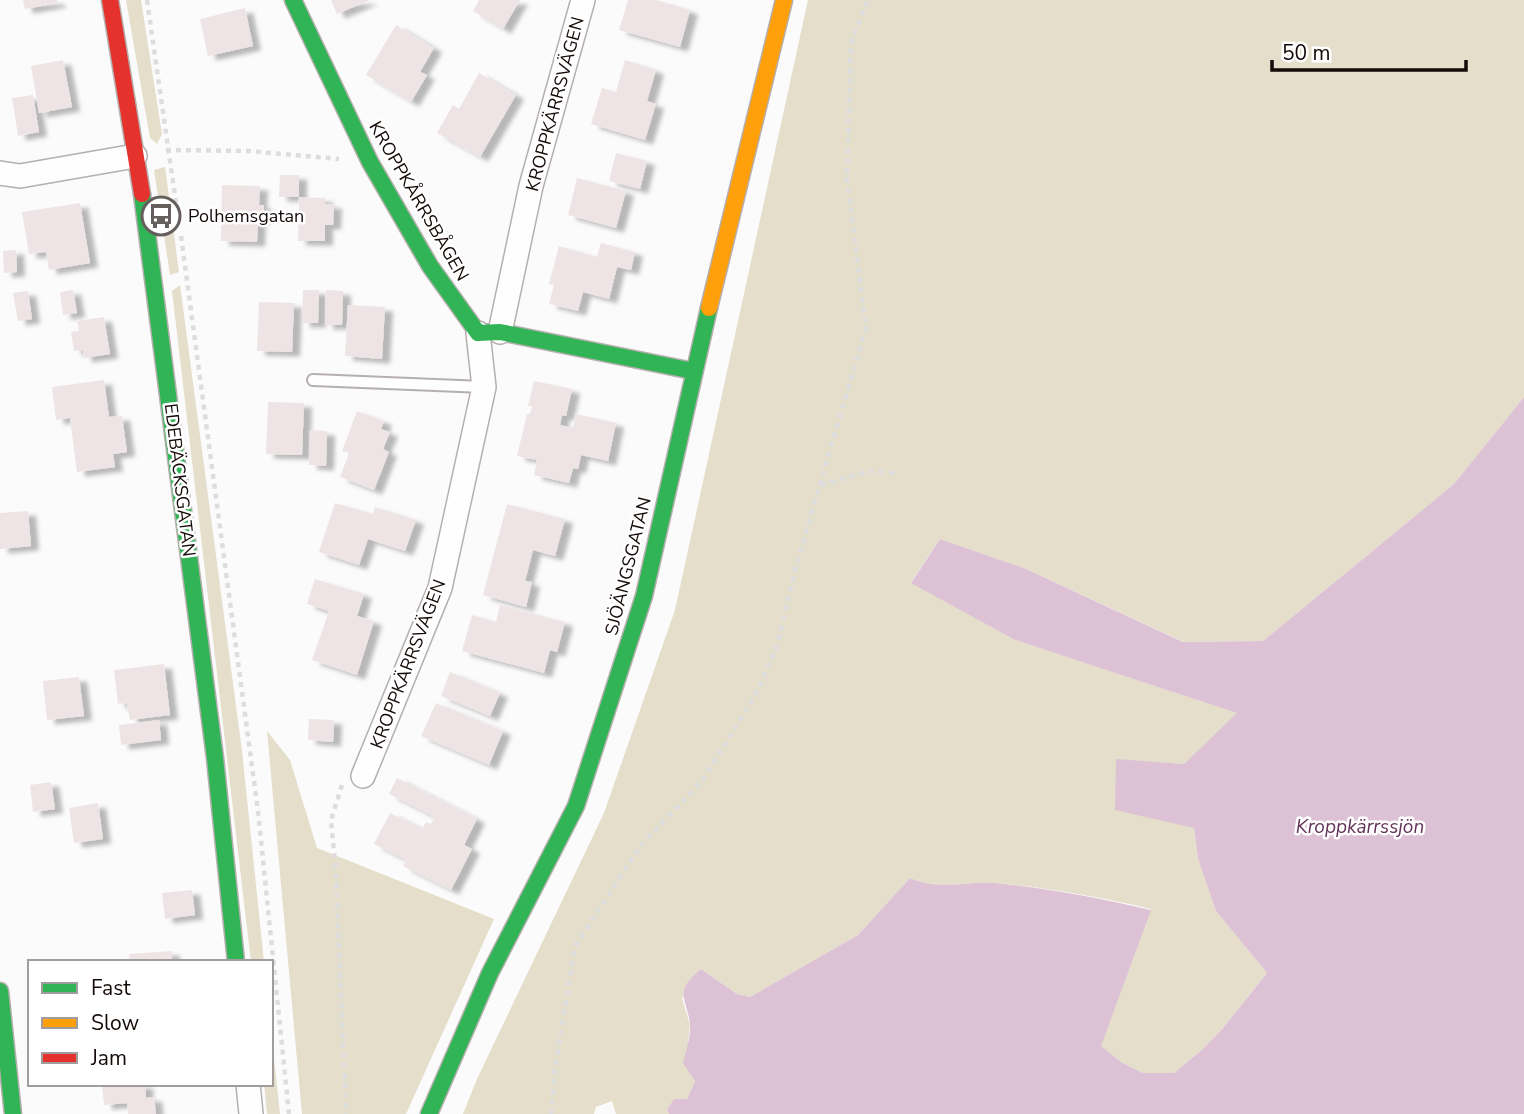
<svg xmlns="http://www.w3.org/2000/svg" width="1524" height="1114" font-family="'Nunito Sans',sans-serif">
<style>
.green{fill:#e4deca}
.water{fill:#ddc2d6}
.building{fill:#eee4e5;filter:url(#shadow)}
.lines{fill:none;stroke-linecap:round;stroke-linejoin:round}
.lane-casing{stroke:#b5afad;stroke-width:14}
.street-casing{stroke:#b5afad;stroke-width:26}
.fast-casing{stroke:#b5afad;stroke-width:19}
.slow-casing{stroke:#b5afad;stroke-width:19}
.jam-casing{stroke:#b5afad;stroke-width:19}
.path{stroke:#ddd;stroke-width:4.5;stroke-dasharray:5 5;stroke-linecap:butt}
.lane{stroke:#fefefe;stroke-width:10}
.street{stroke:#fefefe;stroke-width:23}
.fast{stroke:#30b455;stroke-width:16}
.slow{stroke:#ff9f0a;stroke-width:16}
.jam{stroke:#e5322d;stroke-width:16}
.labels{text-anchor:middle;stroke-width:5;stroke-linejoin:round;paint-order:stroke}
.street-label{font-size:18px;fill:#140a07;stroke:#fff}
.poi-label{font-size:18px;fill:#140a07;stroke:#fff;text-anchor:start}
.water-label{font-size:19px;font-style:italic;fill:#633359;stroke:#fff}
</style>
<defs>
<filter id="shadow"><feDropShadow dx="8" dy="4.5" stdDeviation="2" flood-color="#0004"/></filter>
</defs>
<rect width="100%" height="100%" fill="#fbfbfb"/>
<!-- green -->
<path class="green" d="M126,0H141L162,134L157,144L150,138Z
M808,0H1524V397L1454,484L1263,641L1184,642L1024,568L940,539L911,582L1015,640L1238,713L1184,764L1116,760L1161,819L1194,828L1198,859L1216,911L1267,973L1223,1028L1203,1049L1174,1073H1143L1121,1062L1100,1046L1151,909C1099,897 1048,888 996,883C964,881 940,891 910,878L858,935L750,997L737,994L701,969L682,998L690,1025L688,1042L695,1081L687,1099L667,1110L669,1114H616L612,1101L596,1107L594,1114H463L477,1079L604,813L675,610Z
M165,167L179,272L170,275L154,170Z
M180,285L242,751L264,962H251L172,291Z
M267,731L290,760L317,848L494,919L406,1114H302Z
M271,1031L280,1114H267L264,1084H271Z"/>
<!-- water -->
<path class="water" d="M1524,397V1114H669L667,1110L674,1099H687L695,1081L683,1063C686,1051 691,1036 690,1024C686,995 673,993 701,969L737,994L750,997L858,935L910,878C940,891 964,881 996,883C1048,888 1099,898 1151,910L1101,1046L1121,1062L1143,1073H1174L1203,1049L1223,1028L1267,973L1216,911L1198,859L1194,828L1115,810L1116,759L1184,764L1237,713L1015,640L911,583L940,539L1024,568L1183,642L1263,641L1454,484Z"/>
<!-- building -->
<path class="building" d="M23,0H57L58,3L25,9Z
M331,0H370L337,14Z
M479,0H520L503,29L473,11Z
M628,0H656L690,10L680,47L619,30Z
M245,8L253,46L208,56L200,19Z
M396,25L434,48L420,72L427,75L411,102L366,75Z
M63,60L72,107L39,113L31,66Z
M625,60L656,70L647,101L656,104L645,140L591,124L602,88L616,92Z
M479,73L516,95L480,157L437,133L453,105L459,109Z
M33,95L39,132L18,136L12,98Z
M616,153L647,161L640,189L609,181Z
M280,175H299V197H279Z
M577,178L626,191L616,228L568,215Z
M222,185L260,186L259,205H264V219H258L257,242L221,241Z
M299,197L325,198V204H334L333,225H325V241H298Z
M80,203L90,263L49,270L46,252L29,254L22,212Z
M601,243L635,252L631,270L617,267L609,299L583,292L578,311L549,304L554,285L549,284L559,246L597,257Z
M16,250L17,272L4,273L3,251Z
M73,290L77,313L63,315L60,292Z
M303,290H319L318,323H302Z
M326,290L343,291L342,325H325Z
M28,291L32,319L18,321L13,293Z
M259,302L294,303L292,352L257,351Z
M348,305L385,307L382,359L345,356Z
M104,317L110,354L84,358L83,350L74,351L71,332L79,331L77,321Z
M104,380L109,417L122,416L127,452L113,454L115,467L77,472L70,418L56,420L52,387Z
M534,381L572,389L566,416L562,415L560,425L573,428L576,414L616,423L608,461L581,455L578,469L573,468L569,483L534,475L537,460L517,456L527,414H530L532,406H528Z
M268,402L304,403L302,455L266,454Z
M357,411L384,421L381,429L390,432L383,449L389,452L374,490L340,477L349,453L342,451Z
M310,430L327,431L326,466L309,465Z
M335,503L373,514L375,507L416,520L405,551L368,539L359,565L319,552Z
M507,504L565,519L555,556L533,550L525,581L532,582L526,607L483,595Z
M28,511L31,546L0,549V513Z
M315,579L364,594L357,616L374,621L357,675L312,660L329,611L307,604Z
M500,605L565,622L557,652L550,650L544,673L462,651L472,615L496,622Z
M164,664L170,715L130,720L127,703L118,704L114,670Z
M450,672L500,693L490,716L441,696Z
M79,677L84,716L47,720L43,681Z
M436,703L503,731L489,765L421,736Z
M309,719L334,720L333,742L308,740Z
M159,720L161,740L121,745L119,725Z
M397,778L477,819L464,845L472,849L451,890L403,866L406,860L374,844L390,813L422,829L426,822L431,824L435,817L389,794Z
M51,782L55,809L33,812L30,785Z
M98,803L103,839L74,843L69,808Z
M192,890L195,915L165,919L162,893Z
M172,951V962H130L129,954Z
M102,1084H145L146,1098L154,1097L156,1114H128L127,1103L104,1105Z"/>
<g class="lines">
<defs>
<path id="lane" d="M313,380L484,387"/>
<path id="street" d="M0,173L20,176L135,156
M500,332L531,186L583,0
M363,776L440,588L484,387L478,333
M248,1084L251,1114"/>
<path id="fast" d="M293,0L370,162L430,266L478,333L500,332L693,371
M142,194L215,758L236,962
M0,991L13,1114
M429,1114L490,973L576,806L644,596L709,308"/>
<path id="slow" d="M709,308L784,0"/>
<path id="jam" d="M110,0L142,194"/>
</defs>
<!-- lane casing -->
<use href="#lane" class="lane-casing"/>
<!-- street casing -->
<use href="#street" class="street-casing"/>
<!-- fast casing -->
<use href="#fast" class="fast-casing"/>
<!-- slow casing -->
<use href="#slow" class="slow-casing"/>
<!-- jam casing -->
<use href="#jam" class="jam-casing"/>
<!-- path -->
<path class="path" d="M147,0L179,224
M166,150L249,151L339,159
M181,236L258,811L289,1114
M821,485L869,471L898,473
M342,785L331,820L336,874L346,1114
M551,1114L555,1068L575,946L642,844L702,781L755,696L777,646L795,570L866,327L847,179L851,42L868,0"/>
<!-- lane -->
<use href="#lane" class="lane"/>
<!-- street -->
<use href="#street" class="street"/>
<!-- fast -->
<use href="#fast" class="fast"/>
<!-- slow -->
<use href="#slow" class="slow"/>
<!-- jam -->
<use href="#jam" class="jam"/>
</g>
<!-- icons -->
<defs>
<symbol id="bus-ring" viewBox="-11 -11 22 22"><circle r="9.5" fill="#fff" stroke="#655e5c" stroke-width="1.5"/><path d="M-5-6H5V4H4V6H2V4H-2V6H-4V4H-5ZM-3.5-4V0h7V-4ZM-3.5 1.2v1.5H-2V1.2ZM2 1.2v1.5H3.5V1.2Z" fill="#655e5c"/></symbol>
</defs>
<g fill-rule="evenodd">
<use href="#bus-ring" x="139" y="194" width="44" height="44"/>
</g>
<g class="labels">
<!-- street labels -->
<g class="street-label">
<text transform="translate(555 104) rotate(-75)" y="6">KROPPKÄRRSVÄGEN</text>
<text transform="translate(419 201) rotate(60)" y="6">KROPPKÅRRSBÅGEN</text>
<text transform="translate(180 480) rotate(83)" y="6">EDEBÄCKSGATAN</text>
<text transform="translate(628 566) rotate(-76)" y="6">SJÖÄNGSGATAN</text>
<text transform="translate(408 664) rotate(-69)" y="6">KROPPKÄRRSVÄGEN</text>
</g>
<!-- poi labels -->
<g class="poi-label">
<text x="188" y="222">Polhemsgatan</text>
</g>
<!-- water labels -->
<g class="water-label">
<text x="1360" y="833">Kroppkärrssjön</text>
</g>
</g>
<!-- legend -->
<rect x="28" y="960" width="245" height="126" fill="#ffffff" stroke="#a19d9c" stroke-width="2"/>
<rect x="42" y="983" width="35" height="10" fill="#30b455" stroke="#a19d9c" stroke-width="2"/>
<text x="91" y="995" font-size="21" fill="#140a07">Fast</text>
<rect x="42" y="1018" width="35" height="10" fill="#ff9f0a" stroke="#a19d9c" stroke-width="2"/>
<text x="91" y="1030" font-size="21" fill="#140a07">Slow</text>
<rect x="42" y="1053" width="35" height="10" fill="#e5322d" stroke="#a19d9c" stroke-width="2"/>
<text x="91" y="1065" font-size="21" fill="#140a07">Jam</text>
<!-- scale -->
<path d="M1272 60v10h194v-10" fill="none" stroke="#140a07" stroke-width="3.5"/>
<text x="1282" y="60" font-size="21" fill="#140a07" stroke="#ffffff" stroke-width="5" paint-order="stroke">50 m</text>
</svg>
